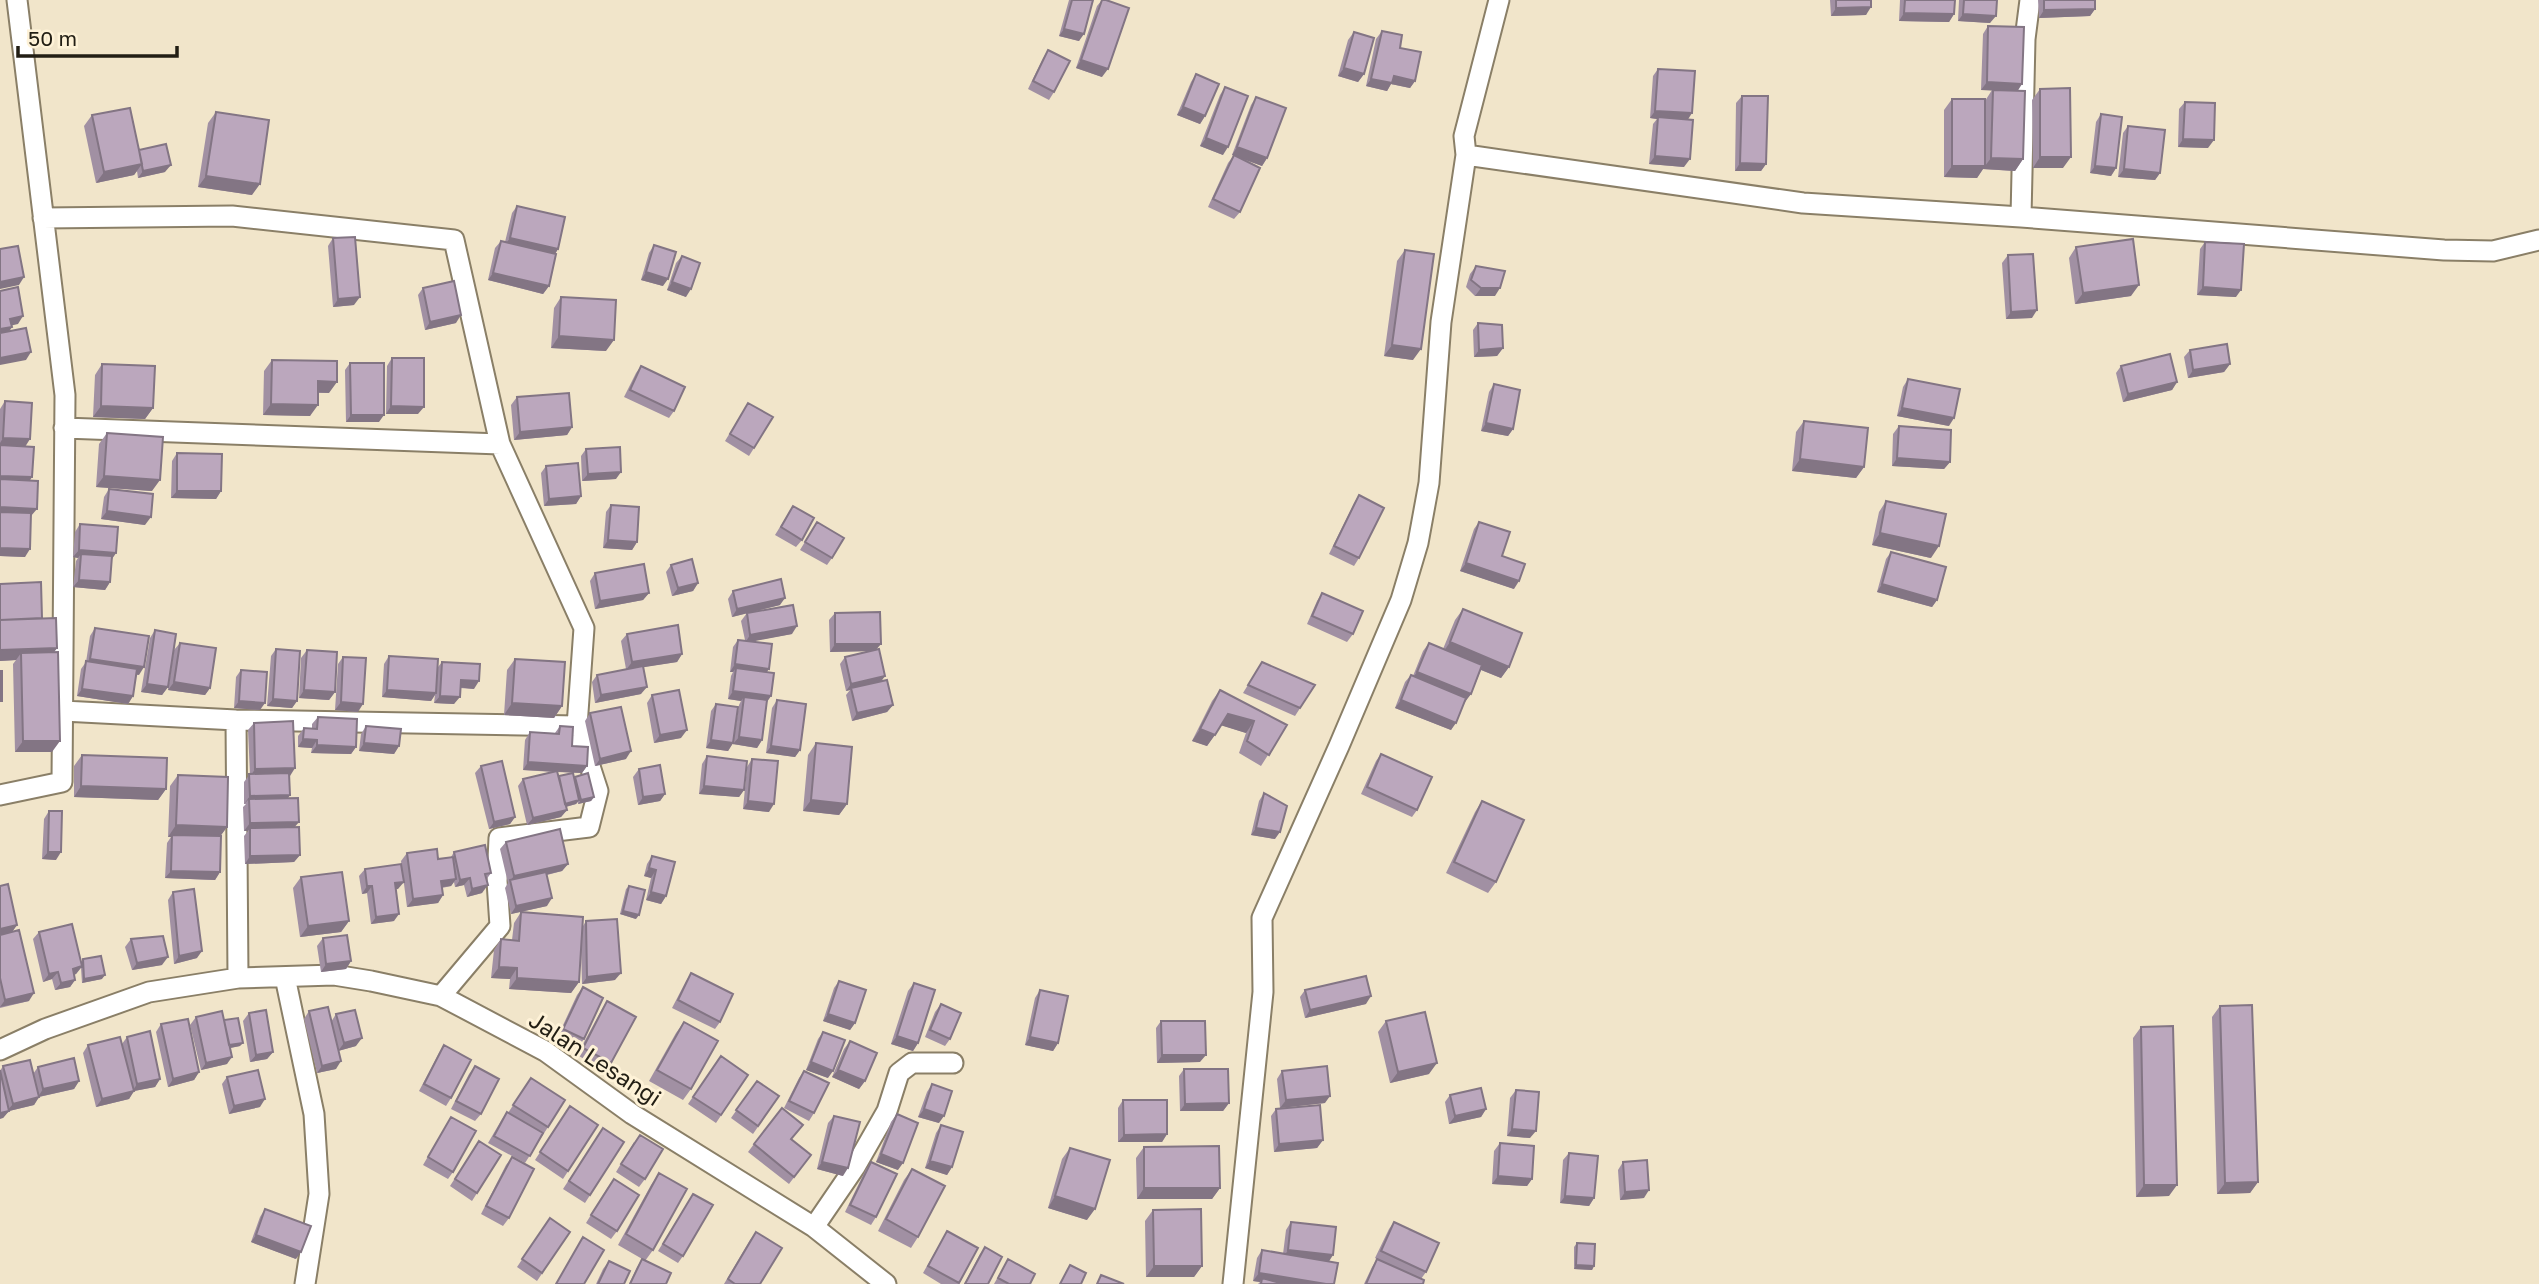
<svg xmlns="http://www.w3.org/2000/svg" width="2539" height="1284" font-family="'Golos Text',sans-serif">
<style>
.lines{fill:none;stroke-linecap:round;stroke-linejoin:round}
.street-casing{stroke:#8a7f67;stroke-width:23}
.street{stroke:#fff;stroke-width:19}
.wall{fill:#a190a3}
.shaded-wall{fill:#837584}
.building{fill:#bba7bd;stroke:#837584;stroke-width:2}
.labels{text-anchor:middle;stroke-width:6;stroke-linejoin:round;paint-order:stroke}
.street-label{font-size:23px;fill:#221e14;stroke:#fef2d7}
</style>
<rect width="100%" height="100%" fill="#f1e5ca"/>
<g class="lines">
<defs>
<path id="street" d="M1466,155L1803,203L2021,217L2444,250L2493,251L2539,240
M2021,217L2025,39L2030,0
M43,218L232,216L454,240L500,444L584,628L577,726L598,791L589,827L499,838L497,881L500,926L441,996
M64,428L500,444
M63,711L236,720L577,726
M236,720L238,978
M0,795L62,782L65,395L17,0
M285,977L314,1114L319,1194L305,1284
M0,1050L45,1029L149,992L238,978L334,975L371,981L441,996L545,1051L632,1114L814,1227L886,1284
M814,1227L855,1167L887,1111L899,1073L912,1063H953
M1233,1284L1263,992L1262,918L1339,746L1401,600L1418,543L1429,483L1441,322L1466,155L1464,136L1499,0"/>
</defs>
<!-- street casing -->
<use href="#street" class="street-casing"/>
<!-- street -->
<use href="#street" class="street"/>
</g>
<!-- wall -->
<path class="wall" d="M1069,0H1093L1079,41L1059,36Z
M1102,0V77L1076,68L1097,6Z
M1830,0H1871L1866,15L1831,16Z
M1900,0H1955L1954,14L1949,22L1899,21Z
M1959,0H1997L1990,23L1958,21Z
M2038,0H2095V9L2090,16L2039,18Z
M1988,26L2017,91L2023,159L2015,171L1983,169L1977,178L1944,177V110L1952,99L1985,101L1992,90H1981L1983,34Z
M1382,31L1400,48L1415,81L1410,88L1391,84L1387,91L1366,86L1376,39Z
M1354,32L1364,74L1358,82L1338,76L1348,40Z
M1048,50L1054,92L1049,100L1028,89L1043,58Z
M1658,69L1688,120L1684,167L1649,164L1653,124L1657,119L1650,118L1653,76Z
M1196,74L1205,116L1200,124L1177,115L1191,82Z
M1225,87L1223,155L1200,146L1220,95Z
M2040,89L2063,168H2033L2032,100Z
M1742,96L1766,164L1761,171H1735L1736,103Z
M1256,97L1267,158L1262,166L1235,156L1240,212L1234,219L1208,207L1228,163L1234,155H1232L1251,105Z
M2185,102L2208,148L2178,147L2179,109Z
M216,112L252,195L198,187L208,123Z
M2101,114L2116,168L2111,176L2090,173L2096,122Z
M92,115L139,151L165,172L138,178L137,171L134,175L96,183L84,126Z
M2128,126L2160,173L2155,180L2118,177L2123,133Z
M517,206L558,249L555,254L549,286L543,294L488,280L495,248L501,241L505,242L512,213Z
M333,238L354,305L333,307L328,246Z
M2205,242L2236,297L2197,295L2200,249Z
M654,245L663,286L641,280L649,253Z
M2076,247L2131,296L2075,304L2069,258Z
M1405,250L1413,360L1384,356L1397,261Z
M2008,255L2032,318L2006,319L2002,263Z
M682,256L686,297L667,290L676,263Z
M1476,266L1495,296H1475L1466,287L1470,274Z
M423,288L456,323L425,330L418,295Z
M561,297L606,351L551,348L554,308Z
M1478,323L1503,348L1497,356L1474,357L1473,330Z
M2190,350L2230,364L2224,372L2188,378L2184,357Z
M392,358L418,414H386L387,366Z
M272,360L329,393H318L310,416L263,415L264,371Z
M350,363L379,422H346L345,370Z
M102,364L153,408L145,419L93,417L95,375Z
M641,366L674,411L669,418L624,397L636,373Z
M2121,366L2177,382L2172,390L2123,402L2116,373Z
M1908,379L1949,426L1897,416L1903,387Z
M1494,384L1513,429L1508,436L1481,431L1489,392Z
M517,397L572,427L567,435L514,440L511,405Z
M5,401L25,447L30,480L31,516L25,557L0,556V409Z
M748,403L754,448L749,456L725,441Z
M1804,421L1864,467L1856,478L1792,471L1796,432Z
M1899,426L1950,462L1944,469L1892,466L1893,434Z
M107,433L152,491L96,487L99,444Z
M586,449L616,479L582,481L581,456Z
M177,453L221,491L216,499L171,498L172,461Z
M546,466L581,496L576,504L544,506L541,473Z
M109,489L145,525L101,519L104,497Z
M1359,495V558L1354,566L1329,554L1354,503Z
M1886,501L1931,558L1872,545L1879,512Z
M611,505L637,542L632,550L603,548L606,512Z
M793,506L802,540L796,547L775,535Z
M817,522L832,558L827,565L800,550Z
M1479,522L1502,556L1514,589L1460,571L1474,529Z
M80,524L116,553L112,559L110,582L105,590L73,587L76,561L78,558L73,557L75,532Z
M1891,552L1937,600L1932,607L1877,592L1886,559Z
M671,565L698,583L693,591L672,596L666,572Z
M595,573L649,593L643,600L595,609L590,581Z
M0,584L42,618L57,648L54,652L52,752H15L13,664L16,660L0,661Z
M733,591L780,605L732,617L728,599Z
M1322,593L1353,634L1347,642L1307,624L1317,601Z
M1463,609L1509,667L1501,678L1481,670L1471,694L1465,701L1451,730L1395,708L1405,682L1411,675L1413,676L1423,651L1429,643L1443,649L1455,620Z
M747,613L792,634L752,641L767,672L771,696L767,702L762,740L757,748L733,744L739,705L741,701L728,699L731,676L733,672H730L733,647L738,640H745L741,621Z
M835,613L877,649L882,681L893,705L887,712L852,721L846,695L850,690L846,691L840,664L845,657L868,651L830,652L829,620Z
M95,628L139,675L136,674L133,696L128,704L77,696L81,669L86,662L90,636Z
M155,630L168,687L162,695L141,692L150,638Z
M627,634L682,654L677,662L643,667L641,694L595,703L592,682L597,675L626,669L621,641Z
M180,643L210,688L205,695L168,690L174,650Z
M276,649L297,701L292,708L267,706L271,656Z
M307,650L335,692L329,700L299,698L301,658Z
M389,656L438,667L442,662L474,689L460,688L454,704L434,703L435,695L431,701L382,697L384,664Z
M343,657L358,712L335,710L338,664Z
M515,659L562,706L554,718L504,715L507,670Z
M1262,662L1315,685L1295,716L1243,693Z
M241,670L260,710L234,708L236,677Z
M1220,690L1287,725L1261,766L1239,753L1246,733L1221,725L1207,746L1192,741L1212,701Z
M652,695L681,738L654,743L647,703Z
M777,700L800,750L795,757L766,753L772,708Z
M716,704L733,743L728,751L706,748L711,711Z
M590,713L626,759L595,766L585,721Z
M318,717L356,747L351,754L311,753L312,748L298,747V736L304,728L312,729V724Z
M254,723L290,776V795L288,798L295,827L300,855L294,862L245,864L244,836L248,831H244L243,807L246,804H244V782L250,774L248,730Z
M366,726L399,746L394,754L359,751L361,734Z
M560,726L572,746L587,766L582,773L557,772L559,776L574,778L575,777L594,797L591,801L578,804V802L576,804L566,807L567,810L561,817L527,825L518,786L523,779L553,772L523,770L525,740L530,732L555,733Z
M816,743L847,804L839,815L803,811L808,755Z
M1381,754L1417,810L1412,817L1361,794L1376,761Z
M82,755L166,789L158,800L74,797V766Z
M707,756L744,790L739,797L699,794L702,764Z
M752,759L769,812L743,809L747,767Z
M481,766L515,817L510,824L489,829L475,773Z
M639,769L665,794L660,801L638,805L633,777Z
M178,775L227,827L220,836V872L215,880L165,878L167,843L171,837H168L170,786Z
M1264,793L1275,839L1251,835L1259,801Z
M1482,801L1496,882L1488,893L1446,873L1475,812Z
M49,811L56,860L42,859L44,819Z
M506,842L568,864L562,871L547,875V906L511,914L505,888L508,883L500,849Z
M454,852L491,873L486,880L482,893L467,897L464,885L455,887L454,882L451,886L442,888L443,895L438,903L407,907L401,861L407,853L438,859L451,857Z
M652,856L666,896L661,904L646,900L651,878L644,876L647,864Z
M365,869L398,889H396L394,921L371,924L367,893L362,894L359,876Z
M301,877L349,921L341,932L300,937L293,888Z
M629,886L636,919L620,914L626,889Z
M173,892L197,958L174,964L168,900Z
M521,912L583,926L586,921L615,980L582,984L581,947L579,982L571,993L509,989L510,979L491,978L494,950L501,939L512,940L514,923Z
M17,925L12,932L29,1001L0,1008V935Z
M39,932L81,963L83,959L102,979L82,983L81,968L76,974L74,975L75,980L70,987L55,990L52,979L43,982L33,939Z
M323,938L351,961L346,969L321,972L317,946Z
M131,939L162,965L132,970L125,947Z
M691,973L720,1022L715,1029L672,1008L686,981Z
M839,981L855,1023L850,1030L823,1021L834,988Z
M914,983L918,1043L913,1051L891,1044L908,991Z
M583,987L584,1039L579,1046L558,1036L577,995Z
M1040,990L1058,1043L1053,1051L1025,1045L1035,998Z
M1305,990L1366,1004L1305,1018L1300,997Z
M607,1001L611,1063L606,1071L577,1055L602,1009Z
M941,1004L950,1039L945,1046L925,1037L935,1012Z
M2220,1006L2258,1182L2250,1193L2217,1194L2212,1017Z
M309,1011L331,1022L336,1014L356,1046L338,1051L336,1069L317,1073L304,1019Z
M249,1013L273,1052L267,1059L250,1062L243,1021Z
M196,1017L224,1021L240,1046L230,1048L227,1064L201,1070L190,1025Z
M1161,1021L1200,1062L1157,1063L1156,1028Z
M1386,1021L1429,1074L1390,1083L1378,1032Z
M684,1022L691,1089L683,1100L649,1081L676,1033Z
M161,1024L199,1072L194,1080L168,1087L156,1032Z
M2141,1027L2169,1196L2136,1197L2133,1038Z
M823,1032L828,1078L806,1070L818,1039Z
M127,1037L160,1079L155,1087L134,1091L129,1099L96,1107L83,1053L88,1045L122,1044Z
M850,1041L865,1081L859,1089L832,1077L844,1049Z
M444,1045L451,1098L446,1106L419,1091L439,1053Z
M721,1056L748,1075L716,1123L688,1104Z
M3,1066L33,1074L38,1067L79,1081L74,1089L39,1097L34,1105L9,1111L3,1118L0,1071Z
M475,1066L481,1114L475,1121L451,1109L469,1074Z
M1184,1069L1229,1103L1223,1111H1180L1179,1076Z
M804,1071L814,1113L809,1121L784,1108L799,1078Z
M1282,1071L1325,1103L1280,1108L1277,1079Z
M227,1077L260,1107L229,1114L222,1084Z
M531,1078L548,1127L525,1163L488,1143L502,1119L507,1112L508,1113Z
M757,1081L779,1096L753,1134L731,1118Z
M932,1084L939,1123L918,1117L927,1092Z
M1516,1090L1530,1138L1507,1136L1510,1098Z
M1450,1095L1486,1109L1481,1117L1449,1124L1445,1102Z
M1123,1100L1167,1134L1162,1142H1118V1108Z
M570,1106L598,1125L563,1179L535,1160Z
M1276,1109L1323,1140L1317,1148L1274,1152L1271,1116Z
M897,1114L898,1170L876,1162L891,1122Z
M834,1116L843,1176L817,1169L828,1123Z
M451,1117L453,1172L448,1179L423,1165Z
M941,1125L952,1167L947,1175L925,1168L936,1133Z
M603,1128L624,1142L585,1203L563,1189Z
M792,1140L811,1155L789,1184L748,1152L754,1144Z
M479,1141L501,1155L472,1201L450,1186Z
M634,1142L645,1179L639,1187L616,1172Z
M1500,1143L1532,1179L1527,1186L1492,1184L1494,1151Z
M1144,1147L1220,1188L1212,1199H1137L1136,1158Z
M1070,1148L1087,1220L1048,1208L1062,1159Z
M1569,1153L1594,1198L1589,1206L1560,1203L1563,1160Z
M512,1157L509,1218L503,1226L481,1214L506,1165Z
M871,1162L876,1217L871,1225L845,1212L866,1169Z
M1623,1162L1644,1198L1620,1200L1618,1170Z
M912,1169L918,1237L911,1248L878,1231L904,1180Z
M659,1173L653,1250L645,1261L666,1284H629L637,1267L642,1259L644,1260L618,1245L651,1185Z
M608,1187L617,1231L611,1239L586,1223Z
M693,1194L683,1256L678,1263L658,1251Z
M265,1209L296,1259L251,1242L260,1217Z
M1153,1210L1202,1266L1194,1277H1146L1145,1221Z
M550,1218L570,1232L537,1281L517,1267Z
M1291,1222L1329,1261L1334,1284H1258L1260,1282L1253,1281L1257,1258L1262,1250L1283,1254L1286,1230Z
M1394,1222L1426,1272L1421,1279L1423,1284H1364L1372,1267L1377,1259L1375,1258L1389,1229Z
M947,1231L978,1248L959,1284H941L923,1273Z
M756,1232L760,1284H724L750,1240Z
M1577,1243L1594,1266L1592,1270L1574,1269V1247Z
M985,1247L988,1284H964L980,1254Z
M1008,1259L1030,1284H992H994Z
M609,1261L624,1284H596L603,1269Z"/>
<!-- shaded-wall -->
<path class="shaded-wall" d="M1871,7L1866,15L1831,16L1836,8Z
M2095,9L2090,16L2039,18L2044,10Z
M1904,13L1954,14L1949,22L1899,21Z
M1963,14L1996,16L1990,23L1958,21Z
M1064,29L1084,34L1079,41L1059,36Z
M1081,60L1108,69L1102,77L1076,68Z
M1344,68L1364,74L1358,82L1338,76Z
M1394,76L1415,81L1410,88L1391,84L1387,91L1366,86L1371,79Z
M1987,82L2022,84L2017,92L1981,90Z
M1183,107L1205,116L1200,124L1177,115Z
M1655,111L1692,113L1687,121L1658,117L1657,119L1650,118Z
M1206,138L1228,147L1223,155L1200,146Z
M2183,139L2214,140L2208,148L2178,147Z
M1237,147L1267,158L1262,166L1232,155Z
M1655,156L1690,159L1684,167L1649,164Z
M2040,157H2071L2063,168H2033Z
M1991,158L2023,159L2015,171L1983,169L1977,178L1944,177L1952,166H1985Z
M1740,163L1766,164L1761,171H1735Z
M142,164L134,175L96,183L104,172Z
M171,165L165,172L138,178L143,171Z
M2095,166L2116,168L2111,176L2090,173Z
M2124,169L2160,173L2155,180L2118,177Z
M206,176L260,184L252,195L198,187Z
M510,238L558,249L553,257L505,245Z
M646,272L668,279L663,286L641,280Z
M493,273L549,286L543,294L488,280Z
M24,277L19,285L0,289V282Z
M672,282L691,289L686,297L667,290Z
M2139,285L2131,296L2075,304L2083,293Z
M2203,287L2241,290L2236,297L2197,295Z
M1481,288H1500L1495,296H1475Z
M360,297L354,305L333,307L338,299Z
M2037,310L2032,318L2006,319L2011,312Z
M461,315L456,323L425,330L430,322Z
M23,316L18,324L5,327L10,319Z
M12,327L7,335L0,336V329Z
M559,336L614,340L606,351L551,348Z
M1392,345L1421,349L1413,360L1384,356Z
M1503,348L1497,356L1474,357L1479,350Z
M31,352L26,360L0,365V358Z
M2230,364L2224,372L2188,378L2193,370Z
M318,381L337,382L329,393L311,392Z
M2177,382L2172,390L2123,402L2128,394Z
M271,404L318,405L310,416L263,415Z
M101,406L153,408L145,419L93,417Z
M391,406L424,407L418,414H386Z
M1902,408L1954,418L1949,426L1897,416Z
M351,415H384L379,422H346Z
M1486,423L1513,429L1508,436L1481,431Z
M572,427L567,435L514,440L520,432Z
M3,438L30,439L25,447L0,446V443Z
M1897,458L1950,462L1944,469L1892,466Z
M1800,459L1864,467L1856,478L1792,471Z
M621,472L616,479L582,481L588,474Z
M0,476L32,477L27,485L0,484Z
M104,476L160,480L152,491L96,487Z
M177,491H221L216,499L171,498Z
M581,496L576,504L544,506L549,499Z
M0,507L37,509L31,516L0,515Z
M107,511L151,517L145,525L101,519Z
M1880,533L1939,546L1931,558L1872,545Z
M608,540L637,542L632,550L603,548Z
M0,548L30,549L25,557L0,556Z
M79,550L116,553L111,560L81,554L78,558L73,557Z
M1466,563L1519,581L1514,589L1460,571Z
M79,580L110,582L105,590L73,587Z
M698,583L693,591L672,596L678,588Z
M1882,584L1937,600L1932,607L1877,592Z
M649,593L643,600L595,609L600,601Z
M785,598L780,605L732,617L737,609Z
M797,626L792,634L745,643L750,635Z
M1450,642L1509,667L1501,678L1442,654Z
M835,644H881L875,651L830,652Z
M57,648L49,659L21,653L16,660L0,661V650Z
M682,654L677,662L626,670L632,662Z
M90,659L144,667L139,675L85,666Z
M735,664L769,669L764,676L736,668L733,672H730Z
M1417,672L1471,694L1465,702L1412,679Z
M885,676L880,683L851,688L850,690L846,691L851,684Z
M461,680L479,681L474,689L456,687Z
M174,682L210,688L205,695L168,690Z
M147,684L168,687L162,695L141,692Z
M647,687L641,694L595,703L601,695Z
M82,689L133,696L128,704L77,696Z
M304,690L335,692L329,700L299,698Z
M387,690L436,693L431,701L382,697Z
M733,691L771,696L765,704L744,697L741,701L728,699Z
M440,696L460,697L454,704L434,703Z
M273,699L297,701L292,708L267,706Z
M1401,700L1456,723L1451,730L1395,708Z
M239,701L265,703L260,710L234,708Z
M341,702L363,704L358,712L335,710Z
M512,703L562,706L554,718L504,715Z
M893,705L887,712L852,721L857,713Z
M1228,714L1254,721L1246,733L1220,725Z
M1200,729L1215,735L1207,746L1192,741Z
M687,730L681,738L654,743L660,735Z
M739,737L762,740L757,748L733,744Z
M303,739L317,740L312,748L298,747Z
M711,740L733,743L728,751L706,748Z
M23,741H60L52,752H15Z
M364,743L399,746L394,754L359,751Z
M317,745L356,747L351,754L311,753Z
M771,746L800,750L795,757L766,753Z
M631,751L626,759L595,766L600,759Z
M528,762L587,766L582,773L523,770Z
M295,768L290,776L250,777L255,769Z
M81,786L166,789L158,800L74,797Z
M704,786L744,790L739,797L699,794Z
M665,794L660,801L638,805L643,797Z
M290,795L285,802L249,799L244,804L250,796Z
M594,797L591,801L578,804L581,800Z
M579,800L576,804L561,808L563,804Z
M811,800L847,804L839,815L803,811Z
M748,801L774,804L769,812L743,809Z
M567,810L561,817L527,825L533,818Z
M515,817L510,824L489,829L494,822Z
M299,822L293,829L250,828L248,831H244L250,823Z
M176,825L227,827L219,838L172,835L171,837H168Z
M1256,828L1280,832L1275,839L1251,835Z
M48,852H61L56,860L42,859Z
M300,855L294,862L245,864L250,856Z
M568,864L562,871L511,883L510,881L514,876Z
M649,868L656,870L651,878L644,876Z
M171,871L220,872L215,880L165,878Z
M470,878L464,885L455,887L460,880Z
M456,879L451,886L436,888L441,881Z
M404,882L398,889L390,890L395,883Z
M488,885L482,893L467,897L472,889Z
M367,886H372L367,893L362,894Z
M651,892L666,896L661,904L646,900Z
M443,895L438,903L407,907L413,899Z
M552,898L547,906L511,914L516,906Z
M623,911L639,915L636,919L620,914Z
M399,914L394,921L371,924L376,917Z
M349,921L341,932L300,937L308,926Z
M17,925L12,932L0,935V929Z
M202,951L197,958L174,964L179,956Z
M168,957L162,965L132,970L137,963Z
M351,961L346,969L321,972L326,964Z
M82,966L76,974L67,976L73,969Z
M499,967L517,968L510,979L491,978Z
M58,972L52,979L43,982L49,974Z
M621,973L615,980L582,984L587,977Z
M105,975L102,979L82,983L84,979Z
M517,978L579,982L571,993L509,989Z
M75,980L70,987L55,990L61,983Z
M34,993L29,1001L0,1007L5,1000Z
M1371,996L1366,1004L1305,1018L1310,1010Z
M828,1014L855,1023L850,1030L823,1021Z
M897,1036L918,1043L913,1051L891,1044Z
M1030,1037L1058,1043L1053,1051L1025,1045Z
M362,1038L356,1046L338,1051L344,1043Z
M243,1043L240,1046L225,1049L228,1045Z
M273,1052L267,1059L250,1062L256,1055Z
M1162,1055H1206L1200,1062L1157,1063Z
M232,1057L227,1064L201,1070L206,1063Z
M341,1061L336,1069L317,1073L322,1066Z
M811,1062L833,1071L828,1078L806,1070Z
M1437,1063L1429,1074L1390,1083L1398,1072Z
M838,1070L865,1081L859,1089L832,1077Z
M199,1072L194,1080L168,1087L173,1079Z
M160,1079L155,1087L134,1091L129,1099L96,1107L102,1099L132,1092L137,1084Z
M79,1081L74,1089L38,1097L43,1089Z
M1330,1096L1325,1103L1280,1108L1286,1100Z
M39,1097L34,1105L9,1111L3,1118L0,1119V1113L7,1111L13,1104Z
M265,1099L260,1107L229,1114L234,1106Z
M1229,1103L1223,1111H1180L1185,1104Z
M924,1109L944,1116L939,1123L918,1117Z
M1486,1109L1481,1117L1449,1124L1455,1116Z
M1512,1129L1536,1131L1530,1138L1507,1136Z
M1167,1134L1162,1142H1118L1124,1135Z
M1323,1140L1317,1148L1274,1152L1279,1144Z
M881,1154L903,1163L898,1170L876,1162Z
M930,1161L952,1167L947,1175L925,1168Z
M822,1162L848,1168L843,1176L817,1169Z
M1498,1176L1532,1179L1527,1186L1492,1184Z
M2258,1182L2250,1193L2217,1194L2225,1183Z
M2144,1185H2177L2169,1196L2136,1197Z
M1144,1188H1220L1212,1199H1137Z
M1649,1190L1644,1198L1620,1200L1625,1192Z
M1055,1196L1095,1209L1087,1220L1048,1208Z
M1565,1196L1594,1198L1589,1206L1560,1203Z
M256,1235L301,1252L296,1259L251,1242Z
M1288,1250L1333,1255L1328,1263L1283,1258Z
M1576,1265L1594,1266L1592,1270L1574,1269Z
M1154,1266H1202L1194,1277H1146Z
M1259,1273L1326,1284H1274L1262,1278L1260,1282L1253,1281Z"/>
<!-- building -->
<path class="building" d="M1072,0H1093L1084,34L1064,29Z
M1102,0H1106L1129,8L1108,69L1081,60Z
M1836,0H1871V7L1836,8Z
M1905,0H1955L1954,14L1904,13Z
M1964,0H1997L1996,16L1963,14Z
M2044,0H2095V9L2044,10Z
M1988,26L2024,27L2022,84L1987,82Z
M1382,31L1402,35L1400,48L1421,52L1415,81L1394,76L1392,83L1371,79Z
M1354,32L1374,38L1364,74L1344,68Z
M1048,50L1070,61L1054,92L1033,81Z
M1658,69L1695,71L1692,113L1655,111Z
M1196,74L1219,84L1205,116L1183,107Z
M1225,87L1248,96L1228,147L1206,138Z
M2070,88L2071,157H2040V89Z
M1993,90L2025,91L2023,159L1991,158Z
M1742,96H1768L1766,164L1740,163Z
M1256,97L1286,108L1267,158L1237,147Z
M1952,99H1985V166H1952Z
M2185,102L2215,103L2214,140L2183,139Z
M130,108L142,164L104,172L92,115Z
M216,112L269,120L260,184L206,176Z
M2101,114L2122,117L2116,168L2095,166Z
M1658,117L1693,120L1690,159L1655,156Z
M2128,126L2165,130L2160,173L2124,169Z
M166,144L171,165L143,171L139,150Z
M1234,155L1260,168L1240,212L1213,199Z
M517,206L565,217L558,249L510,238Z
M355,237L360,297L338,299L333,238Z
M2133,239L2139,285L2083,293L2076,247Z
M501,241L556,254L549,286L493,273Z
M2205,242L2244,244L2241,290L2203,287Z
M654,245L676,252L668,279L646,272Z
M18,246L24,277L0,282V249Z
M1405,250L1434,254L1421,349L1392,345Z
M2033,254L2037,310L2011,312L2008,255Z
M682,256L700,263L691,289L672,282Z
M1476,266L1505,271L1500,288H1481L1471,280Z
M454,281L461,315L430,322L423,288Z
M18,287L23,316L10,319L12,327L0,329V291Z
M561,297L616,300L614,340L559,336Z
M1478,323L1502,325L1503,348L1479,350Z
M26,328L31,352L0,358V333Z
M2227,344L2230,364L2193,370L2190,350Z
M2170,354L2177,382L2128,394L2121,366Z
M392,358H424V407L391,406Z
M272,360L337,361V382L318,381V405L271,404Z
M350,363H384V415H351Z
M102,364L155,366L153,408L101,406Z
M641,366L685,387L674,411L630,390Z
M1908,379L1960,389L1954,418L1902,408Z
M1494,384L1520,390L1513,429L1486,423Z
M569,393L572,427L520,432L517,397Z
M5,401L32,403L30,439L3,438Z
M748,403L773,417L754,448L730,434Z
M1804,421L1868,428L1864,467L1800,459Z
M1899,426L1951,430L1950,462L1897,458Z
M107,433L163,437L160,480L104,476Z
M0,445L34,447L32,477L0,476Z
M620,447L621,472L588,474L586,449Z
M177,453L222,454L221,491H177Z
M578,463L581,496L549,499L546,466Z
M0,479L38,481L37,509L0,507Z
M109,489L153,494L151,517L107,511Z
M1359,495L1384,508L1359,558L1334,546Z
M1886,501L1946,514L1939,546L1880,533Z
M611,505L639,507L637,542L608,540Z
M793,506L814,518L802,540L781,527Z
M0,512L31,513L30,549L0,548Z
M817,522L844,538L832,558L805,542Z
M1479,522L1510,532L1502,556L1525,564L1519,581L1466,563Z
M80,524L118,527L116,553L79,550Z
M1891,552L1946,567L1937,600L1882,584Z
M81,554L112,556L110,582L79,580Z
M692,559L698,583L678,588L671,565Z
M644,564L649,593L600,601L595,573Z
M781,579L785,598L737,609L733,591Z
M41,582L42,618L0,620V584Z
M1322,593L1363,611L1353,634L1312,616Z
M793,605L797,626L750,635L747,613Z
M1463,609L1522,633L1509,667L1450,642Z
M880,612L881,644H835V613Z
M56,618L57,648L0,650V620Z
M678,625L682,654L632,662L627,634Z
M95,628L149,636L144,667L90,659Z
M155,630L176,634L168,687L147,684Z
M738,640L772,644L769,669L735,664Z
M180,643L216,648L210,688L174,682Z
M1429,643L1482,665L1471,694L1417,672Z
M276,649L300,651L297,701L273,699Z
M879,649L885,676L851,684L845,657Z
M307,650L337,652L335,692L304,690Z
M58,652L60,741H23L21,653Z
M389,656L438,659L436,693L387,690Z
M343,657L366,658L363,704L341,702Z
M515,659L565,662L562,706L512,703Z
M86,661L137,669L133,696L82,689Z
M442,662L480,664L479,681L461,680L460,697L440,696Z
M1262,662L1315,685L1300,708L1248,685Z
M643,666L647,687L601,695L597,675Z
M736,668L774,673L771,696L733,691Z
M241,670L267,672L265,703L239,701Z
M0,671H2V701H0Z
M1411,675L1466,698L1456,723L1401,700Z
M887,680L893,705L857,713L851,688Z
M679,690L687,730L660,735L652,695Z
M1220,690L1287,725L1269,755L1247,741L1254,721L1228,714L1215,735L1200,729Z
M744,697L767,700L762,740L739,737Z
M777,700L806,704L800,750L771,746Z
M716,704L738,707L733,743L711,740Z
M621,707L631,751L600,759L590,713Z
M318,717L357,719L356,747L317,745V740L303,739L304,728L317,729Z
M293,721L295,768L255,769L254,723Z
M366,726L401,729L399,746L364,743Z
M560,726L573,727L572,746L588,747L587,766L528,762L530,732L559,734Z
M816,743L852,747L847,804L811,800Z
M1381,754L1432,777L1417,810L1367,787Z
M82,755L167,758L166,789L81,786Z
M707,756L747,761L744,790L704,786Z
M752,759L778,761L774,804L748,801Z
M502,761L515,817L494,822L481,766Z
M660,765L665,794L643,797L639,769Z
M557,771L567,810L533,818L523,779Z
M289,773L290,795L250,796L249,774Z
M573,773L579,800L565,804L559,776Z
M588,773L594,797L581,800L575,777Z
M178,775L228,777L227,827L176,825Z
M1264,793L1287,806L1280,832L1256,828Z
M298,798L299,822L250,823L249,799Z
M1482,801L1524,820L1496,882L1454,862Z
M49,811H62L61,852H48Z
M299,827L300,855L250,856V828Z
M560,829L568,864L514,876L506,842Z
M172,835L221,836L220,872L171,871Z
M485,845L491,873L485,874L488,885L472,889L470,878L460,880L454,852Z
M437,849L438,859L453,857L456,879L441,881L443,895L413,899L407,853Z
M652,856L675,862L666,896L651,892L656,870L649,868Z
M401,864L404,882L395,883L399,914L376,917L372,886H367L365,869Z
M342,872L349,921L308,926L301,877Z
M546,872L552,898L516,906L510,880Z
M8,884L17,925L0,929V886Z
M629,886L645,890L639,915L623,911Z
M194,889L202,951L179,956L173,892Z
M521,912L583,917L579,982L517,978V968L499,967L501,939L519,941Z
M617,919L621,973L587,977L586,921Z
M72,924L82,966L73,969L75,980L61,983L58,972L49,974L39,932Z
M19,930L34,993L5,1000L0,978V935Z
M347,935L351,961L326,964L323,938Z
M163,936L168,957L137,963L131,939Z
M101,956L105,975L84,979L83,959Z
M691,973L733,994L720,1022L678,1000Z
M1366,976L1371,996L1310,1010L1305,990Z
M839,981L866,990L855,1023L828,1014Z
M914,983L935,990L918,1043L897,1036Z
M583,987L603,998L584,1039L563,1029Z
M1040,990L1068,996L1058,1043L1030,1037Z
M607,1001L636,1017L611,1063L583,1048Z
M941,1004L961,1013L950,1039L930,1030Z
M2252,1005L2258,1182L2225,1183L2220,1006Z
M328,1007L341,1061L322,1066L309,1011Z
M266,1010L273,1052L256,1055L249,1013Z
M355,1010L362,1038L344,1043L336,1014Z
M222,1011L232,1057L206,1063L196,1017Z
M1425,1012L1437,1063L1398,1072L1386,1021Z
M238,1018L243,1043L229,1045L224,1020Z
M188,1019L199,1072L173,1079L161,1024Z
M1161,1021H1205L1206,1055H1162Z
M684,1022L718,1041L691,1089L657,1070Z
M2173,1026L2177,1185H2144L2141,1027Z
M150,1031L160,1079L137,1084L127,1037Z
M823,1032L845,1040L833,1071L811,1062Z
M120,1037L134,1091L102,1099L88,1045Z
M850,1041L877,1053L865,1081L838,1070Z
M444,1045L471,1060L451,1098L424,1084Z
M721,1056L748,1075L721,1115L693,1097Z
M74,1058L79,1081L43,1089L38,1067Z
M30,1060L39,1097L13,1104L3,1066Z
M475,1066L499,1079L481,1114L456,1101Z
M1327,1066L1330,1096L1286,1100L1282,1071Z
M1184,1069H1228L1229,1103L1185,1104Z
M0,1070L9,1111L0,1113Z
M258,1070L265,1099L234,1106L227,1077Z
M804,1071L829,1083L814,1113L789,1101Z
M531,1078L565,1100L548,1127L513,1105Z
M757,1081L779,1096L758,1126L736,1110Z
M932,1084L952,1091L944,1116L924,1109Z
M1481,1088L1486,1109L1455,1116L1450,1095Z
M1516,1090L1539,1092L1536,1131L1512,1129Z
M1123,1100H1167V1134L1124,1135Z
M1320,1105L1323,1140L1279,1144L1276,1109Z
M570,1106L598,1125L568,1171L540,1152Z
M782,1108L803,1125L791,1139L811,1155L794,1177L754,1144Z
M507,1112L543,1133L530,1156L494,1136Z
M897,1114L918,1123L903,1163L881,1154Z
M834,1116L860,1122L848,1168L822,1162Z
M451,1117L476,1131L453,1172L428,1157Z
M941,1125L963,1132L952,1167L930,1161Z
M603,1128L624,1142L590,1195L569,1181Z
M640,1135L663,1149L645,1179L621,1164Z
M479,1141L501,1155L477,1193L455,1179Z
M1500,1143L1534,1146L1532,1179L1498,1176Z
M1219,1146L1220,1188H1144V1147Z
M1070,1148L1110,1160L1095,1209L1055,1196Z
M1569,1153L1598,1156L1594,1198L1565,1196Z
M512,1157L534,1169L509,1218L486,1206Z
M1647,1160L1649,1190L1625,1192L1623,1162Z
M871,1162L897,1174L876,1217L850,1205Z
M912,1169L945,1186L918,1237L886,1219Z
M659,1173L687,1189L653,1250L626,1234Z
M614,1179L639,1195L617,1231L591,1215Z
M693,1194L713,1205L683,1256L663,1244Z
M265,1209L311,1226L301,1252L256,1235Z
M1201,1209L1202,1266H1154L1153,1210Z
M550,1218L570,1232L542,1273L522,1259Z
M1291,1222L1336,1227L1333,1255L1288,1250Z
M1394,1222L1439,1243L1426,1272L1381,1251Z
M947,1231L978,1248L959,1283L928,1266Z
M756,1232L782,1248L760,1284H735L728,1279Z
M583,1237L604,1250L584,1284H556Z
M1577,1243L1595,1244L1594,1266L1576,1265Z
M985,1247L1002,1257L988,1284H965Z
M1262,1250L1338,1263L1334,1284H1326L1259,1273Z
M642,1259L671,1273L666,1284H630Z
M1008,1259L1035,1274L1030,1284H1009L998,1278Z
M1377,1259L1424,1280L1423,1284H1366Z
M609,1261L630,1271L624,1284H598Z
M1070,1265L1086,1273L1081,1284H1060Z
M1101,1275L1124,1284H1097Z
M1262,1278L1284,1284H1261Z"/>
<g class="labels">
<!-- street labels -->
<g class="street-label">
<text transform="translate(595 1059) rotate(33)" y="8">Jalan Lesangi</text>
</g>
</g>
<!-- scale -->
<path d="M18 46v10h159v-10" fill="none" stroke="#221e14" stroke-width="3.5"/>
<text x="28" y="46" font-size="21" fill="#221e14" stroke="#fef2d7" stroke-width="5" paint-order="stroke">50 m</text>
</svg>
